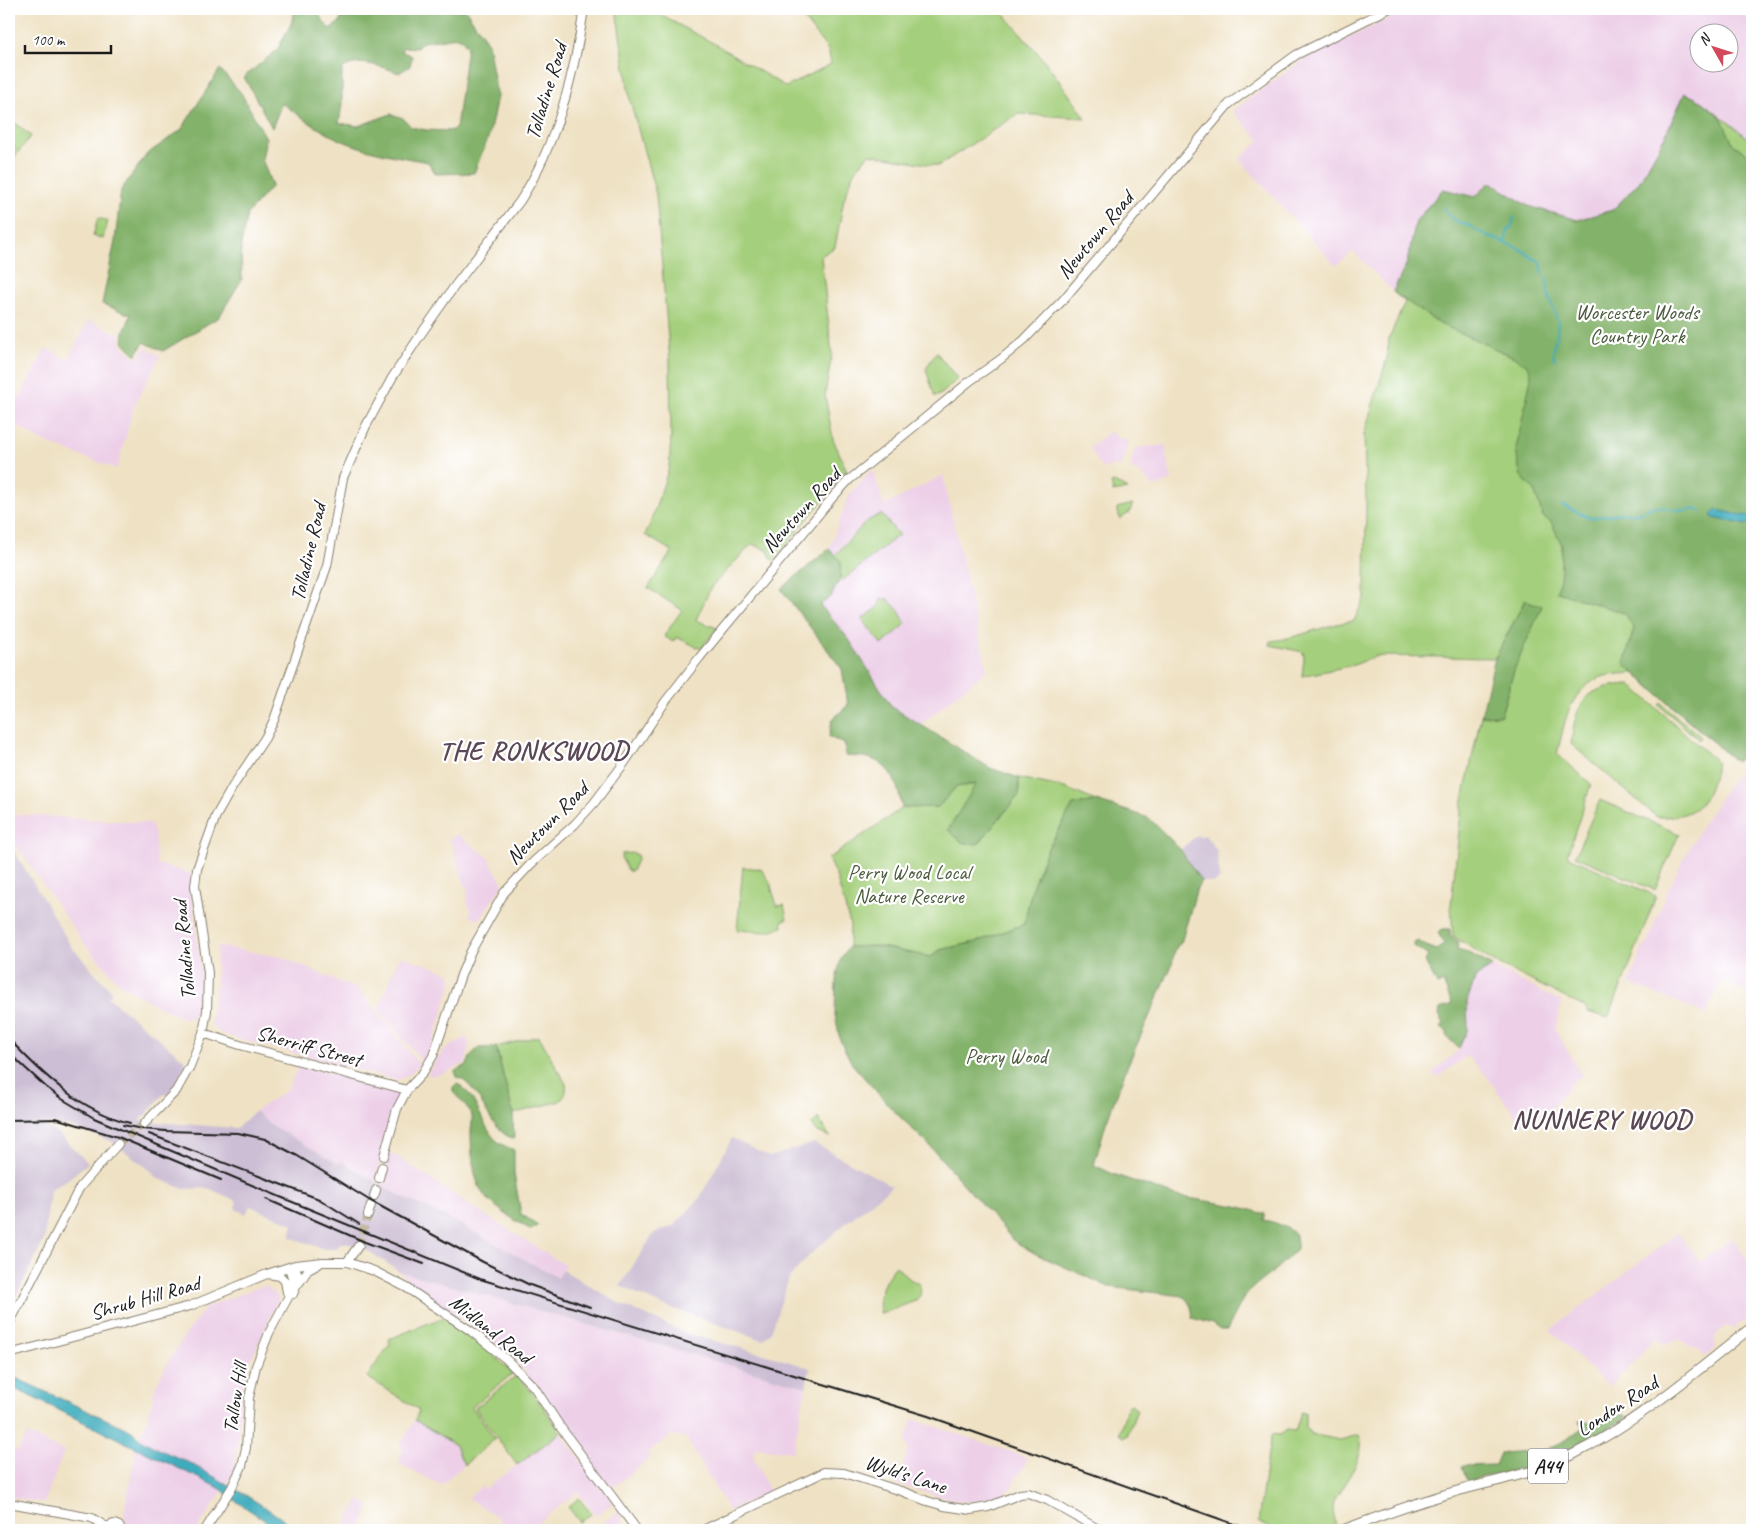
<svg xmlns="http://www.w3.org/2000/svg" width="1761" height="1539" font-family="Caveat,sans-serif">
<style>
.built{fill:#edd0e8;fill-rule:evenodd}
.industrial{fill:#ccbed4}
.green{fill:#a4cf7b;stroke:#60764c}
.forest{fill:#83b26b;stroke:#506744;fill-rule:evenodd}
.water{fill:#3eacbc;stroke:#2d646c}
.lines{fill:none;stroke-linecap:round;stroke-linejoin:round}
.stream{stroke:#3eacbc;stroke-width:2}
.secondary-tunnel{stroke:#c5baa2;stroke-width:8;stroke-dasharray:8 4;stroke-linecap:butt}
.secondary-casing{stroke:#867f70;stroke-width:10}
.primary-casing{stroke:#867f70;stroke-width:11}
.secondary{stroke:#fff;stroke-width:8}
.primary{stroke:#fff;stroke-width:9}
.rail{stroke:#1c1c1c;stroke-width:2}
.labels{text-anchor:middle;stroke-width:4.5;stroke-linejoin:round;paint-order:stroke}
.shield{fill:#fff;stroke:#606060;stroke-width:1}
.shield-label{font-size:20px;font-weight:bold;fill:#1c1c1c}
.street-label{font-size:21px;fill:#1c1c1c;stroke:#fff}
.park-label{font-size:21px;fill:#4c5b3d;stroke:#fff}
.district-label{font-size:26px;font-weight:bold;letter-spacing:1px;fill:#5a4855;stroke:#fff}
</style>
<rect width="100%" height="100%" fill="#fff"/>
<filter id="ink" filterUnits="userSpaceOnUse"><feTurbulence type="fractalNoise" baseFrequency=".02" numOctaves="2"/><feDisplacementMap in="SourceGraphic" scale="10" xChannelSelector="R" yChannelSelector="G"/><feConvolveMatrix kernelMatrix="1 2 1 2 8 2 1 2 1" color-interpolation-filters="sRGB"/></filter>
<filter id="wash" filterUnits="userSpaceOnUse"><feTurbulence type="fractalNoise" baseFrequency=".0096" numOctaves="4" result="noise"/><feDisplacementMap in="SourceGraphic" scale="20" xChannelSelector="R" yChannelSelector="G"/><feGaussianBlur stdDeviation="1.12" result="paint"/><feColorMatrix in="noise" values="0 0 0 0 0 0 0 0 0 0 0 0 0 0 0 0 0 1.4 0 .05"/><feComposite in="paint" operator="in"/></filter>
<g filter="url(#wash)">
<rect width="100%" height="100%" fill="#efe2c4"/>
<!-- built -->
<path class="built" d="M1407,9H1727L1752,21V141L1703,102L1685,93L1664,138L1640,181L1613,210L1577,220L1528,206L1490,182L1475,197L1416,221L1407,263L1393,292L1353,251L1336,266L1239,159L1260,141L1232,111L1308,56L1389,19ZM1698,32H1728V62H1698Z
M88,320L121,335L120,343L137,359L145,347L160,356L134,406L117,469L46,443L9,421V417L46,348L68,360Z
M1110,431L1117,437L1129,442L1121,467L1112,466L1103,468L1100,466L1090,448Z
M1166,445V456L1172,480L1154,487L1140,473L1132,469L1131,463L1135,448Z
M872,469L884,506L943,475L987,670L920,725L892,707L848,638L820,605L799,574L829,549L849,495Z
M1752,752V994L1722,981L1706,1014L1629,983L1643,948L1650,941L1649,938L1667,891L1702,825L1746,759Z
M9,814L151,823L154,832L157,864L192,874L191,888L202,981L196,1015L186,1019L155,1005L119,983L82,941L9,835Z
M457,834L488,857L503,884L479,920L469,916L471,910L467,903L468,889L466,888L452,845L448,841Z
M217,946L281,957L359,990L420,1065L406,1077L396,1080L221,1034L210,1023L216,983Z
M402,956L447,972L452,977V982L433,1043L423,1062L378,1010L397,962Z
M1492,966L1562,1002L1555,1029L1582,1076L1573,1081L1548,1114L1521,1124L1485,1074L1467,1056L1437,1078L1432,1073L1460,1049L1448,1038L1467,1006V1001L1476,977Z
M466,1037L469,1043L466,1063L442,1074L428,1076V1073L443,1051Z
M299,1065L401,1092L375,1181L342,1161L339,1164L269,1124L255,1111L287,1090Z
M389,1151L469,1205L565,1265L558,1278L441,1214L402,1197L382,1185Z
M1678,1233L1700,1262L1732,1238L1752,1266V1316L1733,1329L1726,1326L1715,1336V1348L1704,1357L1698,1349L1686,1344L1679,1339L1664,1345L1655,1337L1636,1360L1609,1387L1550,1330Z
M399,1271L806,1387L793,1452L755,1448L753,1456L770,1492L729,1511L686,1438L672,1435L647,1453L650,1458L611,1489L518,1363L484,1334L415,1288Z
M267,1286L279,1298L251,1359L242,1389L237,1450L234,1470L228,1482L197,1530H136L125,1522L124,1512L136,1450L149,1414L155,1387L166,1366L188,1330L206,1307L259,1287Z
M517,1375L613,1503L596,1515L578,1492L528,1530H510L497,1517L468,1498L482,1486L485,1489L517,1465L475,1408Z
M913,1419L1017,1454L1028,1459L1010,1489L999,1496L983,1500L970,1502L953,1500L896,1484L909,1449L905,1442Z
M415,1420L455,1445L464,1465L441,1485L399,1464L403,1449L399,1447Z
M27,1434L64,1451L44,1503L9,1497V1449L18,1451Z
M359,1500L370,1506L362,1525L371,1530H355L351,1528L343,1529Z
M619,1511L622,1517L621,1520L629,1530H594Z"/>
<!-- industrial -->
<path class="industrial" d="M1197,835L1200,837L1205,835L1217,851L1220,879L1214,883L1201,881L1181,849Z
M9,842L71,946L112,992L108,997L187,1062L173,1088L166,1095L165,1094L162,1096L140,1121L237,1128L255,1111L269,1124L339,1164L341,1161L402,1197L441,1214L558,1278L563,1270L620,1304L688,1334L767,1355L810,1368L806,1387L399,1271L359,1245L341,1243L336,1249H324L290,1237L293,1224L250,1206L246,1214L235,1209L237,1201L208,1188L184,1189L159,1179L150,1170L111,1141L72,1127L39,1123L59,1134L88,1163L68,1179L50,1190L44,1240L9,1311Z
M732,1138L769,1157L814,1143L892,1186L841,1227L809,1256L789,1278L771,1332L763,1340L659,1304L620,1286L654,1233L674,1226L699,1199Z"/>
<!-- green -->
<path class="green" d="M616,9H649L715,44L786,87L831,64L828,50L796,9H1000L1047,64L1086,118L1018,114L938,166L869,154L854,172L844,199L835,247L821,256L832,354L825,395L833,439L847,471L773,561L767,550L752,544L711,587L696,620L717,628L701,649L676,637L673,642L664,636L682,610L648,588L672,551L645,535L650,524L669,468L671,435L670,362L656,195L630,100Z
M1685,93L1703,102L1752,141V746L1736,762L1634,673C1623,674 1609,674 1599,678C1567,693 1565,724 1557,754L1591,784L1567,856L1656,896L1626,975L1608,1018L1588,1012L1586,1008L1492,961L1453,936L1451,904L1462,804L1481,716L1501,714L1514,670L1525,600L1495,658L1377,656L1354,665L1302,676L1304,658L1303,652L1270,645L1271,641C1300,638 1325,624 1354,621L1365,597L1366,500L1364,434L1387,358L1389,338L1405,302L1393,292L1407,263L1416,221L1443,189L1475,197L1490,182L1528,206L1577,220L1613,210L1640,181L1664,138Z
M9,118L31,136L9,164Z
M98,218L108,221L103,239L93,236Z
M936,352L957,378L956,380L943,393L935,397L926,369Z
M1114,482L1128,489L1113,492L1111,483Z
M1133,504L1129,513L1120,519L1117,508Z
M881,514L899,535L842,581L840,579L841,561L835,555L867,521Z
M881,598L888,599L899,611L906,624L882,645L862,619L879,607Z
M1630,684L1717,762C1709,800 1700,818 1657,817L1571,744C1576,702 1585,686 1630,684Z
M1661,703L1701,737L1699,740L1659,705Z
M1019,778L1065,788L1096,801L1073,805L1047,850L1033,885L1024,924L976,942L940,950L931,957L876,946L849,947L850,924L836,876L828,859L902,808L938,807L956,787L977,784L948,830L978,844L1019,795Z
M1600,800L1679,834L1655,890L1575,856Z
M634,853L636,854L638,858L632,871H628L621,857L622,854Z
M743,867L761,869L770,882L777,906L784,905L787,919L782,921L783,927L764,932L737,930Z
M539,1036L566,1084C567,1092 565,1096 560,1101L513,1114L496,1047Z
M818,1118L830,1137L818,1132L811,1126Z
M896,1266C900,1269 904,1276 908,1278C915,1283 923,1281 920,1296L915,1301L881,1314C875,1297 885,1278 896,1266Z
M444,1317L484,1347L513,1373L472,1407L495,1439L464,1465L455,1445L415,1420L419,1410L367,1377L390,1344L389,1339Z
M517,1375L534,1394L561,1432L517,1465L475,1408Z
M1132,1404L1137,1410L1127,1436L1123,1437L1120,1435L1119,1433L1128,1406Z
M1301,1412L1305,1413V1427L1311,1434L1340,1440L1359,1435C1369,1455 1342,1484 1334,1502L1333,1510L1336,1527L1325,1530H1274L1258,1522L1270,1440L1272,1434L1280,1435L1287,1430L1295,1431Z
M579,1498L591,1514L580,1522L568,1507Z"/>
<!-- forest -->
<path class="forest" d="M296,9H315L329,29L339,23L346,9H465L488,43L497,96L489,136L474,173L436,174L428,162C401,157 374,153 348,143C324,134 302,118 282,103L272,128L244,77L277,50L290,26ZM457,37L462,39L467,47L456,128L450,131L426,130L411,127L403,118L391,114L358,126L339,123L342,104V69C357,57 383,67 399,73L410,66L412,56L401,51L403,47L417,48L423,42Z
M220,69L241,93L266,138L262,159L272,186L247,214L241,246L242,279L219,317L163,351L144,342L136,355L123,342L124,332L131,315L102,304L115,241L121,190L147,154L181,130Z
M1685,93L1703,102L1721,117L1733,144L1752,157V746L1736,762L1624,664L1634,628L1624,613L1557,592L1560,578L1562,545L1551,522L1543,517L1534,490L1520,475L1516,449L1531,378L1529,367L1516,358L1440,324L1393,292L1407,263L1416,221L1443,189L1475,197L1490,182L1528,206L1577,220L1613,210L1640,181L1664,138Z
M829,549L841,561L840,579L831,597L820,605L848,638L892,707L990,768L1019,778V795L978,844L963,843L948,830L976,784L956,787L938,807L902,808C898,786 893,766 869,758C862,756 852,757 845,756V744L829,737L832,720L848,705L842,669L781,589Z
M1525,600L1542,606L1514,670L1501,715L1481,716L1495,658Z
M1096,801L1149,818L1180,849L1201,881L1197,888L1181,943C1173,948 1174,956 1172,965L1127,1067L1106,1123L1094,1165L1113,1174L1176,1196L1237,1206L1265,1214L1263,1220C1272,1221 1292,1228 1296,1236C1297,1240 1297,1245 1297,1249L1274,1271L1257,1284L1245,1295L1227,1330H1220L1212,1324L1192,1318C1194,1310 1189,1301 1183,1296L1109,1287L1036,1254L1014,1241L930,1146L892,1109L852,1064L840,1040L835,1015L836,980L841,958L849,947L876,946L931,957L940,950L976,942L1024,924L1033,885L1047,850L1073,805Z
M1443,929H1450V936L1459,942L1457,950L1471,954L1492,966L1476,977L1467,1001L1468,1029L1459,1048L1446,1036L1448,1033L1440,1027L1443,1025L1439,1016L1440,1009L1452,1004L1443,982L1437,985L1425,961L1428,956L1414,946V943L1418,941L1426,946L1437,950L1444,943L1438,933Z
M496,1047L513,1114L514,1139C487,1131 482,1086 457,1077L455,1071L467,1065L471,1055L479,1048Z
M457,1084C475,1091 481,1124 494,1138C499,1144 507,1147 514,1150V1174L521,1214L538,1225L531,1230C515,1220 497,1210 484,1195C473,1182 471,1149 471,1132C471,1127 473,1121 472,1116C469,1107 459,1099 453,1092V1087Z
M1624,1414L1627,1417C1603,1431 1578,1447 1553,1458C1525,1469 1495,1474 1467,1481L1462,1466L1495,1465L1500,1453L1546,1450L1566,1440L1583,1427L1579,1421L1598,1424Z"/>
<!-- water -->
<path class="water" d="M1716,510L1748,516L1750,520L1747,525L1713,518L1711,515Z
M9,1375L132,1431C142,1445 177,1456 193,1465C229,1485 265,1505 297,1530H279L233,1499L221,1489L9,1386Z"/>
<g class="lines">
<!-- stream -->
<path class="stream" d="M1445,207L1444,209L1454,220L1470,226L1486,236L1493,238L1524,251L1531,257L1541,262L1543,274L1547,278L1548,294L1558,322L1557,334L1553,353L1555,360
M1505,242L1508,230L1511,228L1514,217
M1562,505L1590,518L1622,513H1637L1655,506L1684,511L1695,509L1701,511
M1750,520H1752
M1747,745L1752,740"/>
</g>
</g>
<g filter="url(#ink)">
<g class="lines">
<!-- secondary-tunnel -->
<path class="secondary-tunnel" d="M118,1144L144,1124
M359,1245L368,1215"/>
<defs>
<path id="secondary" d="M203,1033L240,1045L407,1090
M144,1124L176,1091L190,1066L203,1033L207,1011L208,973L195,886L197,869L216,816L233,786L265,738L274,720L327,566L343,478L366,426L392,378L421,334L454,287L520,201C557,143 574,76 584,9
M384,1156L397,1109L407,1090L422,1074L433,1056L461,975L471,951L504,893L530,865L575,824L594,803L625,762L665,702L700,657L833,497L849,480L970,381L1001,359L1024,340L1063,300L1229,104L1296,55L1388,9
M379,1178L382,1167
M374,1196L376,1190
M368,1215L371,1205
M347,1262L359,1245
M268,1274L280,1276L285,1281L287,1292
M299,1283L308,1270L319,1264
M293,1294C298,1283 299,1277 295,1265
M9,1324L80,1187L118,1144
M9,1354L190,1306L267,1274L295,1265L323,1262H347L374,1271L407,1288L471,1331L505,1358L534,1387L561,1428L637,1530
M9,1503L92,1518L108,1528
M108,1530L109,1526L114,1524L119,1526L121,1530
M205,1530L231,1489L242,1466L246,1448L249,1398L256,1366L269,1333L292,1290V1277L289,1267
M703,1530L814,1477L824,1472L844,1473L904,1492L927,1501L944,1506L971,1510L988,1507L1020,1494L1028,1493L1047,1500L1100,1530"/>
<path id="primary" d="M1343,1530C1382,1515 1421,1501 1461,1490C1498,1480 1536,1473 1570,1456C1637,1423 1694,1373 1752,1327"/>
</defs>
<!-- secondary casing -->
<use href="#secondary" class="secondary-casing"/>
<!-- primary casing -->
<use href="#primary" class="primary-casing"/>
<!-- secondary -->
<use href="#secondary" class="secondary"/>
<!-- primary -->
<use href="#primary" class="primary"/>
<!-- rail -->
<path class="rail" d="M9,1039C43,1075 81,1111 130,1123
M9,1053L46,1087L62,1099L94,1118L273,1194L480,1279L928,1416L1251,1530
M55,1118L118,1137L221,1180
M9,1120L60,1119
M123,1125L142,1129L166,1131L238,1133L265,1139L296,1155L369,1200L483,1262L530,1285L590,1307
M149,1134L319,1199L359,1224
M266,1199L365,1242L424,1264"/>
</g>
</g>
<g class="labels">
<!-- shield labels -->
<rect class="shield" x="1528" y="1448.5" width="40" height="35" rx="4"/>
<g class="shield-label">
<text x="1548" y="1473">A44</text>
</g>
<!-- street labels -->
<g class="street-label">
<text transform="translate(546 91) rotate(-73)" y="7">Tolladine Road</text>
<text transform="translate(1095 235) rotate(-50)" y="7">Newtown Road</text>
<text transform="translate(801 510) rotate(-48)" y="7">Newtown Road</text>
<text transform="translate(308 552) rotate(-77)" y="7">Tolladine Road</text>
<text transform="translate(547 823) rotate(-45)" y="7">Newtown Road</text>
<text transform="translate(184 950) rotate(-95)" y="7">Tolladine Road</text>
<text transform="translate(309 1046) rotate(15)" y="7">Sherriff Street</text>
<text transform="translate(145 1298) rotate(-16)" y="7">Shrub Hill Road</text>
<text transform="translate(491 1329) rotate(38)" y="7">Midland Road</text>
<text transform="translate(235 1398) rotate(-81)" y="7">Tallow Hill</text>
<text transform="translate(1617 1406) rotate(-33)" y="7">London Road</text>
<text transform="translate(906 1474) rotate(18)" y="7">Wyld's Lane</text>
</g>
<!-- park labels -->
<g class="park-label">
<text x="1637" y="319">Worcester Woods<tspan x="1637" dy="24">Country Park</tspan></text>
<text x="909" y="879">Perry Wood Local<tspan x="909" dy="24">Nature Reserve</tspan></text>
<text x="1006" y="1063">Perry Wood</text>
</g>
<!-- district labels -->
<g class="district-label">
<text x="534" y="759">THE RONKSWOOD</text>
<text x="1602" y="1128">NUNNERY WOOD</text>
</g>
</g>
<!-- margin -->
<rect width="1761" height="1539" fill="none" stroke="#fff" stroke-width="30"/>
<!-- north arrow -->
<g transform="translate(1714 48) rotate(309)"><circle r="24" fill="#ffffff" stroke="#a4a4a4"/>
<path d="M0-4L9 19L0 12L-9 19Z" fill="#d1495b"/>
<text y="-8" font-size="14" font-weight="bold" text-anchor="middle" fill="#1c1c1c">N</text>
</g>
<!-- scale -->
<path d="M25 45v8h86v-8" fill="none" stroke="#1c1c1c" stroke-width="2.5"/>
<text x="32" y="45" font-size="15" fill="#1c1c1c" stroke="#ffffff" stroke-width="4" paint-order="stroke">100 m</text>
</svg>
